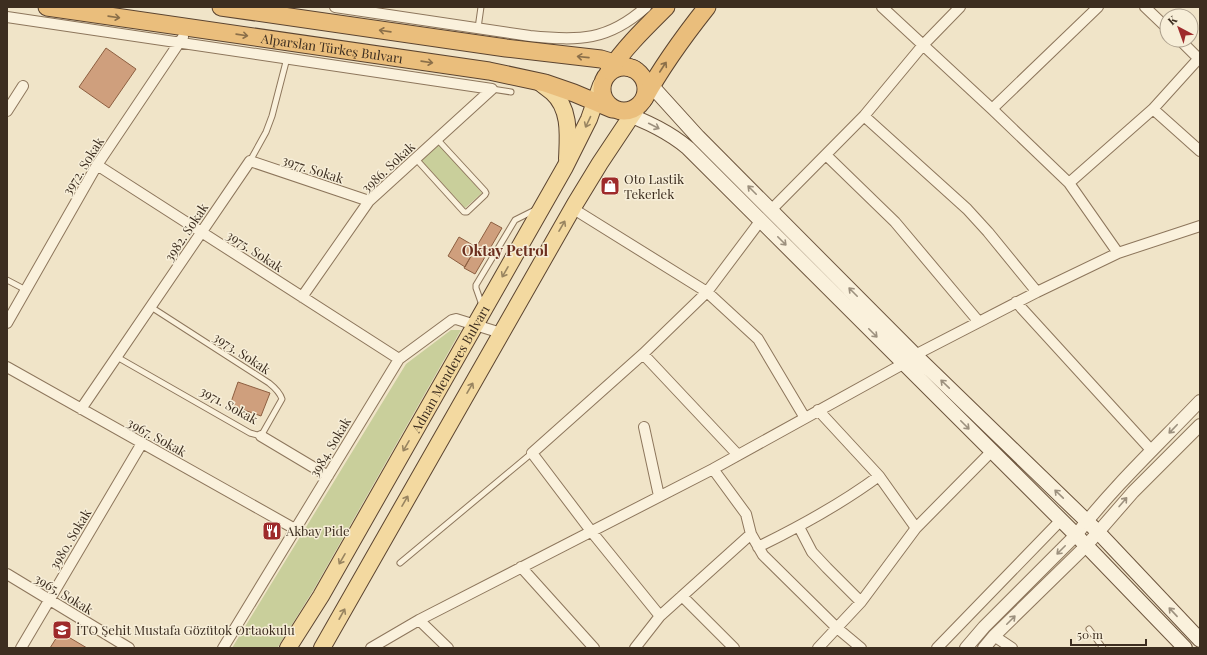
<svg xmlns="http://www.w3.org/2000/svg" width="1207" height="655" font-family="'Playfair Display',serif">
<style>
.green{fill:#c9cf9b}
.building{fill:#cf9f7d;stroke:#8d5f41}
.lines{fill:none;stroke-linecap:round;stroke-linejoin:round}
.service-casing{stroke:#8d765c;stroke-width:7}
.minor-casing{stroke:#8d765c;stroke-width:12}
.tertiary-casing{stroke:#8d765c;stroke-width:14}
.secondary-casing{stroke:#6f573f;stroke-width:16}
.primary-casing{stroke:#5b4430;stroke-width:18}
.trunk-casing{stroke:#5b4430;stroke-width:19}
.service{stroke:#faf1dc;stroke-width:5}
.minor{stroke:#faf1dc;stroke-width:10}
.tertiary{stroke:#faf1dc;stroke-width:12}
.secondary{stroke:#faf1dc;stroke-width:14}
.primary{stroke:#f3d9a0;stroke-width:16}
.trunk{stroke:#eabe7c;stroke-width:17}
.oneway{stroke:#8b6f49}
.oneway2{stroke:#988460}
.oneway3{stroke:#9c907e}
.labels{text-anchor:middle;stroke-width:3;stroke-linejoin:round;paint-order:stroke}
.street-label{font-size:13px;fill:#3d2e20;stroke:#f7eed8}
.poi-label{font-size:13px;fill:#3d2e20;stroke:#f7eed8;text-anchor:start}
.quarter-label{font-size:15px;font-weight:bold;fill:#6b2e1e;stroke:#f7eed8}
</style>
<rect width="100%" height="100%" fill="#f0e4c8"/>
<!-- green -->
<path class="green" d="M439,144L482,193L465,208L421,160Z
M451,330H461L314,589L278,647L277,648H232L406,364Z"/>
<!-- building -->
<path class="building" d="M106,48L136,69L109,108L79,87Z
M491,222L502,228L475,274L464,268Z
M459,237L476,247L465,267L448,256Z
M238,382L270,393L261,416L230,405Z
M60,632L87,648H50Z"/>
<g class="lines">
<defs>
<path id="service" d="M478,28L481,7
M492,89L511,92
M416,159L464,212H467L485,195L486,193L485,191L437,139
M250,161L266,132L272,116L287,58
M7,280L26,290
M482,305L476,288V285L515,220L535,210
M117,357L250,433L261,436L282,399C280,393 274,387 269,383L151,307
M400,563L532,453
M1089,629L1103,648"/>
<path id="minor" d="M335,7L530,36C579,41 608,41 646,7
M882,7L992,109L1069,183L1118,253
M1145,7L1167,28
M7,17L492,89
M1180,40L1199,59
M992,109L1098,7
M1153,109L1200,151
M7,111L23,86
M864,116L967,209L988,232L1037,292
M826,155L895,222L979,322
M97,165L399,359
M1069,183L1153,109L1200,57
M572,208L707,292L758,339L805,418
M771,210L864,116L923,45L960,7
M302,297L369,201L492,89
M1016,302L1152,451
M7,323L97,165L183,37
M643,354L738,455
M915,355L1037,292L1118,253L1200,226
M7,367L295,529
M81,409L250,161L369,201
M818,410L879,476L916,528
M644,427L659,496
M261,436L328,476
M713,469L746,514L751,534L763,555L837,628L861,648
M799,527L812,552L827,568L861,602
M758,547C801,526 841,504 879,476
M521,567L594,648
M7,574L129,648
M682,596L734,648
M660,616L591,531L532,453L643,354L707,292L761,220
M419,620L713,469L903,364
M994,636L1012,648
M21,648L142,443
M223,648L399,359L452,320L456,319L501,333
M371,648L419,620L448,648
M635,648L660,616L751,534
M818,648L861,602L916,528L992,451
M937,648L1061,520"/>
<path id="tertiary" d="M966,648L984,627L1076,535C1113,487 1158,445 1200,401
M984,648L994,636L1086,546L1133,492L1200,425"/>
<path id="secondary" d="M640,73L698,137L915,355L1098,532L1200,640
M618,111C644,120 668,131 688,148L1076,535L1185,648"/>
<g id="primary">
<path d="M539,82C544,86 548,89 552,92C571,109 568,136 567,159"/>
<path id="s1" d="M288,648L321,596L565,167L589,119L601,85"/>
<path d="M322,648L575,204L600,163L638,106"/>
</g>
<g id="trunk">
<path id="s2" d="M47,7L489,71L545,83L574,93L612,109"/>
<path d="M221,7L506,48L601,59L634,69"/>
<circle cx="624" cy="89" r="22"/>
<path d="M609,71C625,47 646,27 666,7"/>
<path d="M644,99C662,66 684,36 707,7"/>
</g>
</defs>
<!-- service casing -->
<use href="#service" class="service-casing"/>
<!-- minor casing -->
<use href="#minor" class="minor-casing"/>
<!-- tertiary casing -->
<use href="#tertiary" class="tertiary-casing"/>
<!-- secondary casing -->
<use href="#secondary" class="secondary-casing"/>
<!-- primary casing -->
<use href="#primary" class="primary-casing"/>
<!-- trunk casing -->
<use href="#trunk" class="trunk-casing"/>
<!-- service -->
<use href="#service" class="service"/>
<!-- minor -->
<use href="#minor" class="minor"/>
<!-- tertiary -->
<use href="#tertiary" class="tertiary"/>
<!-- secondary -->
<use href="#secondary" class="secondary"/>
<!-- primary -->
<use href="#primary" class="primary"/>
<!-- trunk -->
<use href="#trunk" class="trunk"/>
</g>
<!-- one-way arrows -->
<defs><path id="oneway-shaft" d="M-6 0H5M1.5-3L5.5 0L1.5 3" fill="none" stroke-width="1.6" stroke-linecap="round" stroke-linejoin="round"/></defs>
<g class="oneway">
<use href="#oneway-shaft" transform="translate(114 17) rotate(8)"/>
<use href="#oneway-shaft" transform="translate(385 31) rotate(-172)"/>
<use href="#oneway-shaft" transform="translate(242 35) rotate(8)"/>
<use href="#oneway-shaft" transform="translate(583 57) rotate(-174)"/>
<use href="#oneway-shaft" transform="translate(427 62) rotate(8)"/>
<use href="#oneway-shaft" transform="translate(663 67) rotate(-57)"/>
</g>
<g class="oneway2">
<use href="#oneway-shaft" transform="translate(588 122) rotate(115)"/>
<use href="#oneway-shaft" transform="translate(562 226) rotate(-60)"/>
<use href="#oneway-shaft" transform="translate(505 272) rotate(120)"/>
<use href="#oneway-shaft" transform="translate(470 388) rotate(-60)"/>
<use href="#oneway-shaft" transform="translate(406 446) rotate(120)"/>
<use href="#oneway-shaft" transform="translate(405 501) rotate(-60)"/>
<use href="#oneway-shaft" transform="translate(342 559) rotate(120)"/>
<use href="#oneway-shaft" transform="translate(342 614) rotate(-61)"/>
</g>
<g class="oneway3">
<use href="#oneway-shaft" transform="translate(654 126) rotate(27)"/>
<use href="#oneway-shaft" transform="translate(752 190) rotate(-135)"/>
<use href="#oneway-shaft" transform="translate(782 241) rotate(45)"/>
<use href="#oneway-shaft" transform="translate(853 292) rotate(-135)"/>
<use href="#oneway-shaft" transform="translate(873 333) rotate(45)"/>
<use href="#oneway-shaft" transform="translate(945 384) rotate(-136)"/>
<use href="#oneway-shaft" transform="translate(965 425) rotate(45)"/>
<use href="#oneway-shaft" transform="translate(1173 429) rotate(134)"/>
<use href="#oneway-shaft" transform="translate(1059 494) rotate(-136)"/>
<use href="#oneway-shaft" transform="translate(1123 502) rotate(-49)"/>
<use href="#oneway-shaft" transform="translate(1061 550) rotate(135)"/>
<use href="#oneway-shaft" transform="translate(1173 612) rotate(-133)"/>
<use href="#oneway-shaft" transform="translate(1011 620) rotate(-45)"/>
</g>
<!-- icons -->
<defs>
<symbol id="shop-square" viewBox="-11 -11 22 22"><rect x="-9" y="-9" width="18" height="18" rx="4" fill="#9e2a2b" stroke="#f7eed8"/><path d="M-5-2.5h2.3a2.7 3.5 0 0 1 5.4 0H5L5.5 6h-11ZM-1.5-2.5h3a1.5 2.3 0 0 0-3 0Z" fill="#fff"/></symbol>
<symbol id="restaurant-square" viewBox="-11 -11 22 22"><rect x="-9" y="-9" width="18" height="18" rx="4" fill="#9e2a2b" stroke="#f7eed8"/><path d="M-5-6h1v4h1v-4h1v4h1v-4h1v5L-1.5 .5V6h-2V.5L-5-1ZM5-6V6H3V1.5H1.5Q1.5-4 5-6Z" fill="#fff"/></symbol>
<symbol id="school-square" viewBox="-11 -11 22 22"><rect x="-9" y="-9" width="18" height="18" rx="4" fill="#9e2a2b" stroke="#f7eed8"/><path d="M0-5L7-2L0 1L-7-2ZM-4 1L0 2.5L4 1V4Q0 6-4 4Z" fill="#fff"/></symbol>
</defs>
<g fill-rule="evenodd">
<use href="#shop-square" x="599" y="175" width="22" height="22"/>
<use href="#restaurant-square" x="261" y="520" width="22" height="22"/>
<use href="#school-square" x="51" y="619" width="22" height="22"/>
</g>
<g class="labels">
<!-- street labels -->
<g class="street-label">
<text dy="5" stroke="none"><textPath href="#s2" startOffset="288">Alparslan Türkeş Bulvarı</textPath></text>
<text transform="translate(83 166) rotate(-58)" y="5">3972. Sokak</text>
<text transform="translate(388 167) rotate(-43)" y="5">3986. Sokak</text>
<text transform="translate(313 169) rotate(18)" y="5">3977. Sokak</text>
<text transform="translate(186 232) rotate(-56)" y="5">3982. Sokak</text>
<text transform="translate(255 251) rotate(33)" y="5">3975. Sokak</text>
<text transform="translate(242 353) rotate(33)" y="5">3973. Sokak</text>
<text dy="5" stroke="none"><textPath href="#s1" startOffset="323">Adnan Menderes Bulvarı</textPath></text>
<text transform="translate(229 405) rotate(29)" y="5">3971. Sokak</text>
<text transform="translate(157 437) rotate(29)" y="5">3967. Sokak</text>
<text transform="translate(330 447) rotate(-59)" y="5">3984. Sokak</text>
<text transform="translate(70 539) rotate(-59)" y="5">3980. Sokak</text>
<text transform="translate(64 594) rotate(31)" y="5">3965. Sokak</text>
</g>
<!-- poi labels -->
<g class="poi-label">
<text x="624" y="184">Oto Lastik<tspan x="624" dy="15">Tekerlek</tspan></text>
<text x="286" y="536">Akbay Pide</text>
<text x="76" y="635">İTO Şehit Mustafa Gözütok Ortaokulu</text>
</g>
<!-- quarter labels -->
<g class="quarter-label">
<text x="505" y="256">Oktay Petrol</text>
</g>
</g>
<!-- border -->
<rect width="1207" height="655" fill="none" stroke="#3d2e20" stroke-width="16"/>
<!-- north arrow -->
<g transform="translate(1179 28) rotate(319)"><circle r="19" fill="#f7eed8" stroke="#ada18e"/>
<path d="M0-3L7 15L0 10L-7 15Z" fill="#9e2a2b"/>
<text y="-6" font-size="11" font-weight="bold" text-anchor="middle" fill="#3d2e20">K</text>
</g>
<!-- scale -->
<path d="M1071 639v6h75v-6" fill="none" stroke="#3d2e20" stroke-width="2"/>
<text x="1077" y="639" font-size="12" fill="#3d2e20" stroke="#f7eed8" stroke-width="3" paint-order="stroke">50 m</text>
</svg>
